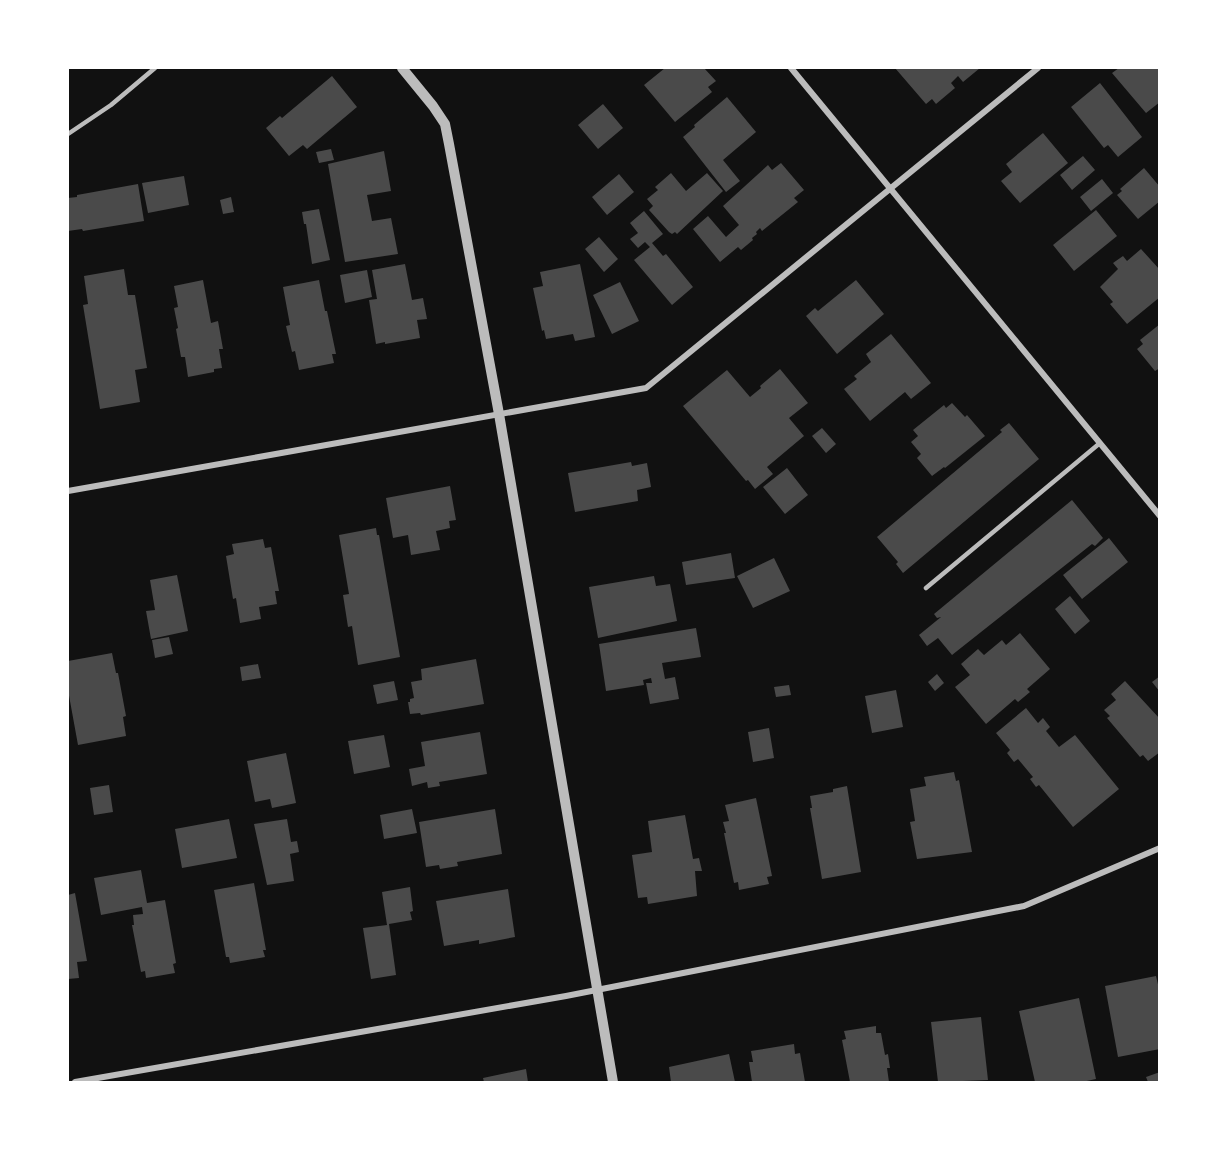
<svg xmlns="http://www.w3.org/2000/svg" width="1227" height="1150" font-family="Barlow,sans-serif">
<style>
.building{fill:#4a4a4a}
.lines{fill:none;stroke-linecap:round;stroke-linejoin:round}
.service{stroke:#bcbcbc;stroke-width:4.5}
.minor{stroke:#bcbcbc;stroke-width:6}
.tertiary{stroke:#bcbcbc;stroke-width:10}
</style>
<rect width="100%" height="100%" fill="#111"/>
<!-- building -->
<path class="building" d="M665,68H704L716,81L708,87L712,92L675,122L644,85Z
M895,68H980L963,82L958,76L951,83L955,88L936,104L932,99L926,104Z
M1119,68H1160V102L1146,113L1112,73Z
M332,76L357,107L307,149L303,145L289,156L266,128L280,116L282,118Z
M1100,83L1142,137L1118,157L1108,145L1104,148L1071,107Z
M727,97L756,132L723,160L740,181L726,192L683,137L695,127L694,125Z
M603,104L623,128L598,149L578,125Z
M1043,133L1068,163L1020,203L1001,181L1012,172L1006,164Z
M331,149L334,160L319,163L316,152Z
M384,151L391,191L367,195L372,221L391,218L398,254L345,262L328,164Z
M1083,156L1095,170L1072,190L1060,175Z
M781,163L804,190L794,198L798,202L762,231L760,228L756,232L757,234L752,238L753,240L741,250L738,247L720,262L693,229L708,216L726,237L739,225L723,206L768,165L772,170Z
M1144,168L1160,187V201L1138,219L1117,195L1122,191L1120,189Z
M671,173L686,191L707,173L723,191L677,234L675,232L672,234L669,232L649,210L653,206L647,199L658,190L655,187Z
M619,174L634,192L607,215L592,197Z
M184,176L189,205L148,213L142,183Z
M1102,179L1113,193L1091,211L1080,197Z
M138,184L144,221L83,231L82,229L68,231V198L77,197V195Z
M231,197L234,212L223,214L220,200Z
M319,209L330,260L312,264L306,224H304L302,212Z
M1096,210L1117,236L1074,271L1053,245Z
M644,211L663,234L652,243L663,256L666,254L693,287L672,305L634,260L650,247L645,242L638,248L630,239L638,233L630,223Z
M599,237L618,259L604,272L585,249Z
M1141,249L1160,270V297L1127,324L1110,304L1113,302L1100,287L1118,269L1113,263L1123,256L1127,261Z
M405,264L412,300L423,298L427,319L417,320L420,338L385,344V342L376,344L369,300L377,299L372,270Z
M580,264L595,337L575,341L573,334L546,339L544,330L542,331L533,288L543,286L540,272Z
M124,269L128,295H135L147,368L135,370L140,402L100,409L83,305L88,304L84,276Z
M367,270L372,297L345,303L340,275Z
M203,280L211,323L218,321L223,349H219L222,368L214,369V372L188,377L185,357H181L176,329L178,328L174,308L178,307L174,286Z
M319,280L325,311H327L336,354H332L334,363L299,370L295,351L292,352L286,326L290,325L283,287Z
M856,280L884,314L837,354L806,316L815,308L818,311Z
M620,282L639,321L612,334L593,295Z
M1160,324V368L1155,371L1137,349L1143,344L1140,340Z
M891,334L931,383L911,399L905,392L870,421L844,389L857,379L854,376L871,362L866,354Z
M780,369L808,403L789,418L804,436L767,467L773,474L755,489L748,480L746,481L683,406L727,370L750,397L761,388L760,386Z
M952,403L965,417L967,415L985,436L945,468L944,467L932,476L917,458L921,454L911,442L918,436L913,430L944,405L946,408Z
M1009,423L1039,459L903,573L896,564L898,562L877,537L1002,432L1000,430Z
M822,428L836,444L826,453L812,436Z
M631,462L632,466L647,463L651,487L637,490L638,501L575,512L568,473Z
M787,468L808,495L785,514L763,487Z
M450,486L456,520L449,521L450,528L436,531L440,550L411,555L408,535L393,538L386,498Z
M1072,500L1103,538L1095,546L1092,544L952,655L938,638L927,646L919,635L941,617L937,618L934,614Z
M376,528L377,535H379L400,657L358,665L352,626L348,627L343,595L349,594L339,535Z
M1109,538L1128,562L1082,599L1063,575Z
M263,539L265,548L271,547L279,591H275L277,604L259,607L261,619L240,623L236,598L233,599L226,556L234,554L232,544Z
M731,553L735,578L686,585L682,562Z
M774,558L790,591L753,608L737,576Z
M177,575L188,631L151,639L146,611L155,610L150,580Z
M654,576L656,586L670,584L677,621L598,638L589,587Z
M1070,596L1090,621L1075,634L1055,609Z
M696,628L701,657L662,663L665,679L675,677L679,699L650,704L646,683H652L651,678L643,680L644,685L606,691L599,644Z
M1020,633L1050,669L1027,689L1030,692L1018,702L1015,699L986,724L955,687L970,675L961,664L978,649L984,655L1002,640L1006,645Z
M169,637L173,654L155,658L152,640Z
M112,653L116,673H118L126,716L123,717L126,736L78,745L68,690V661Z
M476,659L484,704L421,715L420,713L410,714L408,702H410V699L414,698L411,682L422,680L421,669Z
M258,664L261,678L242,681L240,667Z
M937,674L944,683L935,691L928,682Z
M1160,676V692L1152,682Z
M394,681L398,700L377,704L373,685Z
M1125,681L1160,719V752L1148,761L1143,755L1140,757L1107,718L1110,716L1104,710L1116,700L1111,694Z
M789,685L791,695L776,697L774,687Z
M896,690L903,727L872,733L865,696Z
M1026,708L1038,723L1043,718L1050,727L1046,731L1059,747L1075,735L1119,789L1073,827L1039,785L1036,787L1030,779L1033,777L1018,759L1014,762L1007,753L1010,750L996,733Z
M769,728L774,758L753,762L748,732Z
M480,732L487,774L439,782L440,786L428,788L427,782L412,786L409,769L425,766L421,742Z
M384,735L390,767L354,774L348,741Z
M286,753L296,803L272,808L270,799L255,802L247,761Z
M954,772L956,781L959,780L972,852L917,859L910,822L915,821L910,789L926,786L924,777Z
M109,785L113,812L94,815L90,788Z
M847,786L861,872L822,879L810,808H812L810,796L833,792V789Z
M756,798L772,876L767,877L769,884L739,890L738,882L734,883L724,833H726L723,822L729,821L725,805Z
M412,809L417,833L384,839L380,815Z
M495,809L502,854L457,862L458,866L440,869L439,865L426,867L419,822Z
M685,815L693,859L699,858L702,871H695L697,896L648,904L647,897L638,898L632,855L652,852L648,821Z
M229,819L237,858L182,868L175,829Z
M287,819L291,842L297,841L299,852L290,854L294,881L267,885L254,824Z
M141,870L147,903L165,900L176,963L173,964L175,973L146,978L145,971L141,972L132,925H134L133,915L143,914L142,907L101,915L94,878Z
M254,883L266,950H263L265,957L230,963L229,957H226L214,890Z
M410,887L413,911L410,912L412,920L389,924L396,975L371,979L363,928L387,925L382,892Z
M508,889L515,937L479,944V940L444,946L436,901Z
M75,893L87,961L77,962L79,978L68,979V895Z
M1156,976L1160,993V1049L1118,1057L1105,986Z
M1079,998L1096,1079L1082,1082H1035L1019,1011Z
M981,1017L988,1080L938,1082L931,1022Z
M876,1026V1033H881L885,1055L888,1054L890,1068H887L889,1082H850L842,1040L846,1039L844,1031Z
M794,1044L795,1054L800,1053L805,1082H752L749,1062H753L751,1051Z
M729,1054L735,1082H671L669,1067Z
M526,1069L528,1082H484L483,1078Z
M1160,1072V1082H1148L1146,1077Z"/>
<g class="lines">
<!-- service -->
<path class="service" d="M68,134L111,105L155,68
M926,588L1100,443"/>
<!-- minor -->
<path class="minor" d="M791,68L1160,516
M68,491L646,388L1038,68
M75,1082L566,996L1024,906L1160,848"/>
<!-- tertiary -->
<path class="tertiary" d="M402,68L433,106L445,124L449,144L499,414L613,1082"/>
</g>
<!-- border -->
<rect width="1227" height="1150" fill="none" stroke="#ffffff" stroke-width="138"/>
</svg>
